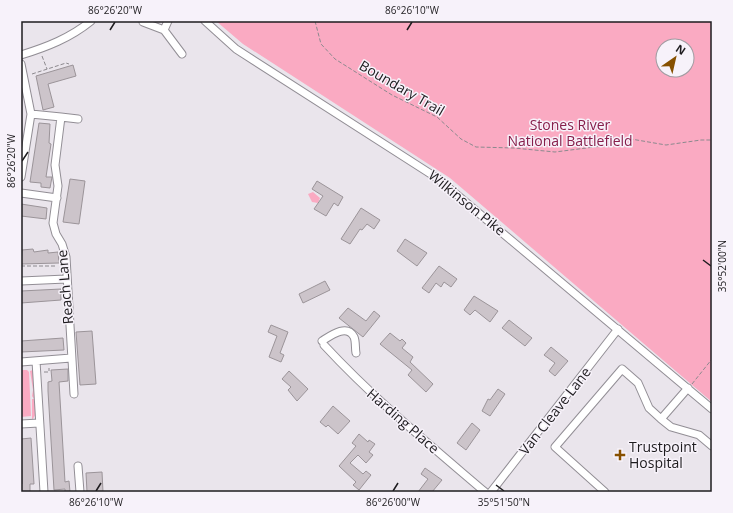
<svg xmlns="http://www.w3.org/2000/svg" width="733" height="513" font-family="'Open Sans',sans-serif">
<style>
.green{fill:#faaac2;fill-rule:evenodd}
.building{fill:#ccc4ca;stroke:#9b9499}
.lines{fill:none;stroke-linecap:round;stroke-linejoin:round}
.minor-casing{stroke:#928e95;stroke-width:9}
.path{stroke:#8c898e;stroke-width:1;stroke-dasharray:4 2;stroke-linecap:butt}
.minor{stroke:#fff;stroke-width:7}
.ticks{fill:none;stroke:#1e1c1f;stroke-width:1.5}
.poi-dot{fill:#875000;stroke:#f7f2fa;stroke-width:1.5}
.labels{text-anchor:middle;stroke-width:3;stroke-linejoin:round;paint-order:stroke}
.street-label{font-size:14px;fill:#1e1c1f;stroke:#f7f2fa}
.park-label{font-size:14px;fill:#871e4b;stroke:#f7f2fa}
.poi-label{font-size:14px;fill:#1e1c1f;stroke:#f7f2fa;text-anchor:start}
.neatline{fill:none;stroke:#1e1c1f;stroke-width:1.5}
.ticks-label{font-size:10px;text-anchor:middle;fill:#1e1c1f}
</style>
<rect width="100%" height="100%" fill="#eae5ec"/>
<!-- green -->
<path class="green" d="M216,21H712V402L450,178L243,44ZM663,46H687V70H663Z
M313,192L320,198L318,203L312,202L308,194Z
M21,370H27L29,372L31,416L21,417Z
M33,370L36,414L32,420V399H34L32,396L33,390L30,371Z"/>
<!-- building -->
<path class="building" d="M73,65L76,76L48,84L54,107L43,110L36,76Z
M39,123L50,124L49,143L51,144L46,177H52L50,188L41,187V183L30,182Z
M70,179L85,181L79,224L63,222Z
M317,181L343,197L338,206L334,203L326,216L314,209L323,196L312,189Z
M21,204L47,208L46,219L21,216Z
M361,208L380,220L374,229L367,224L362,230L360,229L350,244L341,239Z
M405,239L427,253L417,266L397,251Z
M33,249L34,252L48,250V253L58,252L59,263L21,264L22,250Z
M439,266L457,279L451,287L444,282L441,287L436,283L429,293L422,288Z
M325,281L330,290L303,303L299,294Z
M61,289V300L21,303V291Z
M474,296L498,311L490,322L475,310L470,315L464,310Z
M348,308L366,321L374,311L380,316L363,337L339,318Z
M509,320L532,338L525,346L502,328Z
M271,325L288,332L280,353L284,355L281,362L269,357L277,336L268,332Z
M92,331L96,384L80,385L76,332Z
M390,333L400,341L402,339L406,343L402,348L413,357L410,362L433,384L426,392L408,375L412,370L380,344Z
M63,338L64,350L21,352V341Z
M551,347L568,361L555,376L549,371L555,363L544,355Z
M68,369V381L59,382L65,482L69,481L70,492H65V489L54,490L48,391V382L52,381L51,370Z
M289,371L308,389L297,401L288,390L291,387L282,379Z
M498,389L505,394L490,416L482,411L488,399L490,400Z
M333,406L350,421L338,434L328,425L326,427L320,422Z
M472,423L480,430L466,450L457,443Z
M359,434L368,442L369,440L375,444L369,452L373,455L366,463L358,455L350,463L363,474L366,471L371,475L359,490L353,485L356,482L339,466L356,446L352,443Z
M31,438L34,484H30V492H21V484H22L21,439Z
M425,468L442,480L432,492H418L428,479L421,474Z
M102,472L103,492H87L86,473Z"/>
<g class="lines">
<defs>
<path id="minor" d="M168,21L164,30L182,54
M205,21L236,49L437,178L712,409
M143,22L164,30
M21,55C47,47 70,38 91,21
M21,64L31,114L21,177
M31,114L61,117L55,165L58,186L53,223L56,234L62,244L66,257L74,394
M61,117L78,119
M21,193L57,198
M21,281L66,279
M322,341C330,336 347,323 354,337C356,341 355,349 356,353
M324,345C374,399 430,445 485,492
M36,361L44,492
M21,362L71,358
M688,388L661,419L671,427L699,435L712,446
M21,424L39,423
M78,466L80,492
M491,492L618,329
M605,492L555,447L622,369L638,383L649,408L661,419"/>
</defs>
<!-- minor casing -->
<use href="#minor" class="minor-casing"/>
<!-- path -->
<path class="path" d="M315,21L321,44L335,59L392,95L437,117L461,139L476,147L514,148L555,152L602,146L631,139L666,145L701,140H712
M42,56L47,69
M32,74L66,63L69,64
M21,266H55
M44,372H49V368
M692,384L712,359
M52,492H56"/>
<!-- minor -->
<use href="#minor" class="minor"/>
</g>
<!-- ticks -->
<path class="ticks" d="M110,30L115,22M407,30L412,22M22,161L28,152M703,260L711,266M496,485L504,491M96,491L101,483M393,491L398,483"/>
<!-- markers -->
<path class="poi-dot" d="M618 449h4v4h4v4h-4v4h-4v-4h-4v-4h4z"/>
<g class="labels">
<!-- street labels -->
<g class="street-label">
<text transform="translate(402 88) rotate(30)" y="5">Boundary Trail</text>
<text transform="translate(467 203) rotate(39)" y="5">Wilkinson Pike</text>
<text transform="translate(65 287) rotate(-95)" y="5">Reach Lane</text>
<text transform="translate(555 411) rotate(-52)" y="5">Van Cleave Lane</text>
<text transform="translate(403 421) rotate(41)" y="5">Harding Place</text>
</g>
<!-- park labels -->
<g class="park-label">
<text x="570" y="130">Stones River<tspan x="570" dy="16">National Battlefield</tspan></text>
</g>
<!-- poi labels -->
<g class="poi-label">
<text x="629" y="452">Trustpoint<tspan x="629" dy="16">Hospital</tspan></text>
</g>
</g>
<!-- border -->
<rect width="733" height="513" fill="none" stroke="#f7f2fa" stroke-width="44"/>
<!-- north arrow -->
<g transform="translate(675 58) rotate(34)"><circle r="19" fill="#f7f2fa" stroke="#a09ca2"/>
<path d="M0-3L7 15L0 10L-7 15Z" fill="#875000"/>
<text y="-6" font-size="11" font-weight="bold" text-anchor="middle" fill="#1e1c1f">N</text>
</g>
<rect x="22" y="22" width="689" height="469" class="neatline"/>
<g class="ticks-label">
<text x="115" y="14">86°26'20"W</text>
<text x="412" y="14">86°26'10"W</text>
<text transform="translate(11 161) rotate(-90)" y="4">86°26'20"W</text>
<text transform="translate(722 266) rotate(-90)" y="4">35°52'00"N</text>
<text x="96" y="506">86°26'10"W</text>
<text x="393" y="506">86°26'00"W</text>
<text x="504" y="506">35°51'50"N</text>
</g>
</svg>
